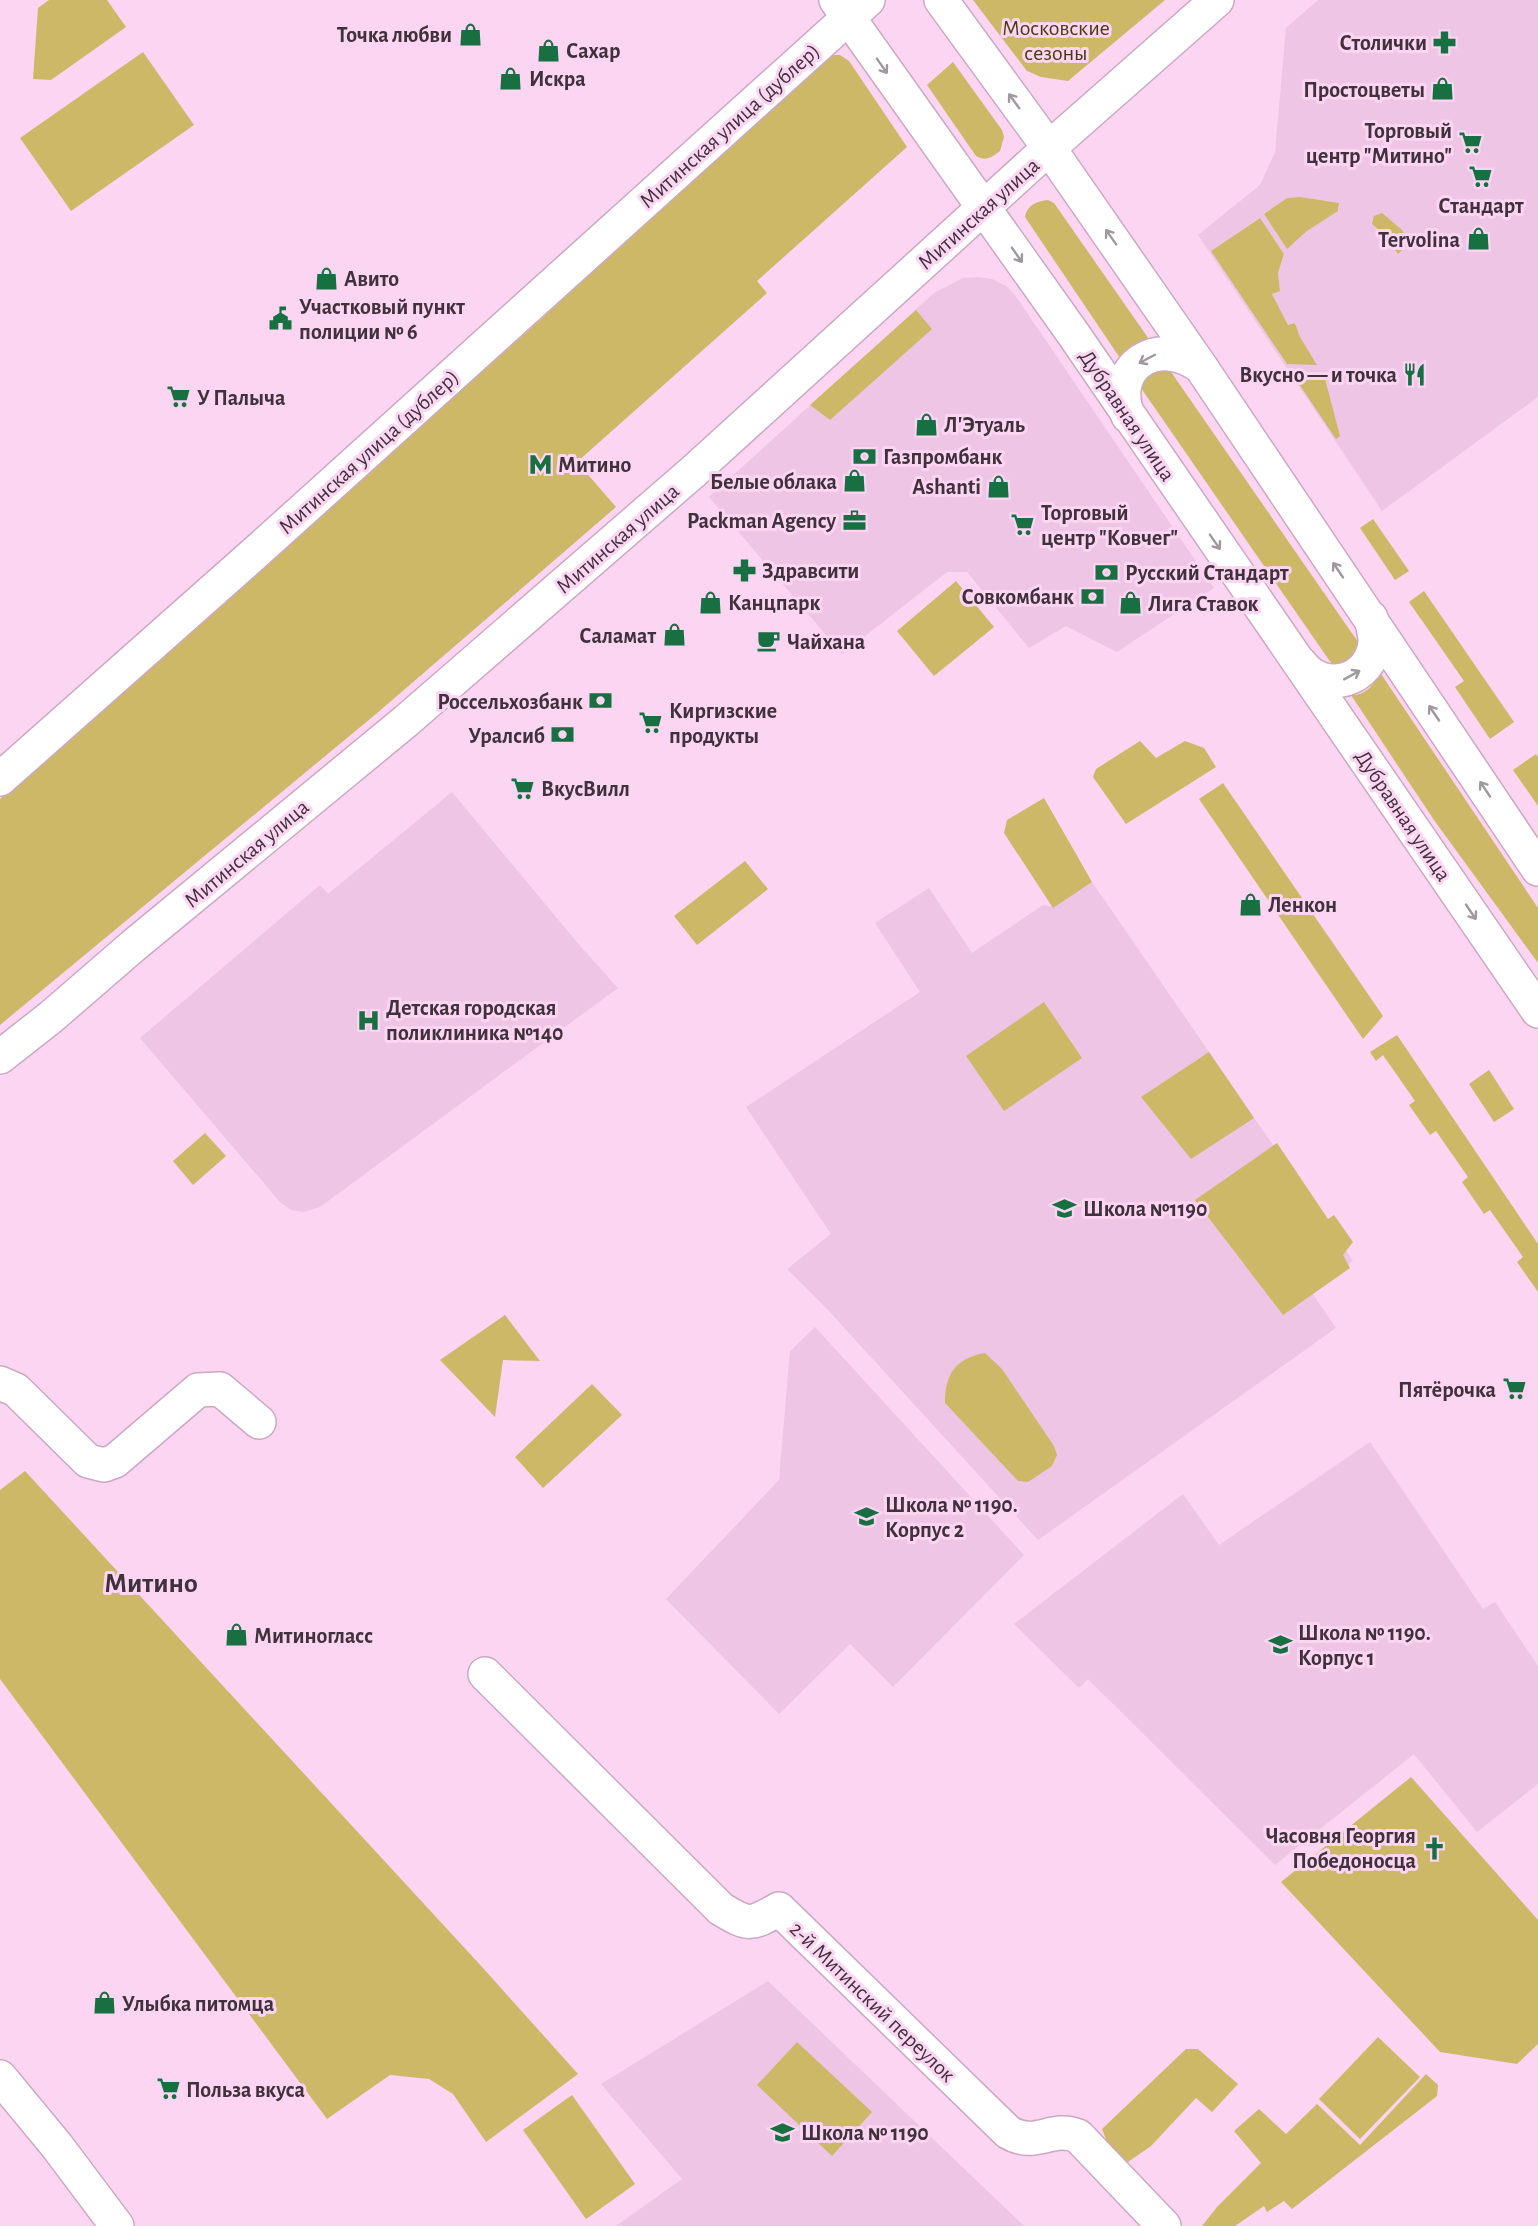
<svg xmlns="http://www.w3.org/2000/svg" width="1538" height="2226" font-family="'Alegreya Sans',sans-serif">
<style>
.built{fill:#efc5e5;fill-rule:evenodd}
.green{fill:#cdb867}
.lines{fill:none;stroke-linecap:round;stroke-linejoin:round}
.minor-casing{stroke:#cca9c3;stroke-width:36}
.major-casing{stroke:#cca9c3;stroke-width:36}
.minor{stroke:#fff;stroke-width:33}
.major{stroke:#fff;stroke-width:33}
.oneway{stroke:#a0989e}
.labels{text-anchor:middle;stroke-width:6;stroke-linejoin:round;paint-order:stroke}
.park-label{font-size:22px;fill:#473c10;stroke:#fbd5f1}
.poi-label{font-size:22px;font-weight:bold;fill:#40323c;stroke:#fbd5f1;text-anchor:start}
.street-label{font-size:22px;fill:#40323c;stroke:#fbd5f1}
.district-label{font-size:28px;font-weight:bold;fill:#40323c;stroke:#fbd5f1}
</style>
<rect width="100%" height="100%" fill="#fbd5f1"/>
<!-- built -->
<path class="built" d="M1318,0H1538V397L1382,511L1198,235L1260,185L1275,152L1286,28ZM1299,197L1339,203V210L1307,231L1287,249L1264,214L1287,198ZM1259,218L1284,254L1278,273L1280,290L1272,294L1288,325L1295,323L1300,337L1316,365L1211,251Z
M979,277L992,279L1006,286L1015,295L1214,588L1117,652L1066,626L1029,648L967,572H947L842,654L709,497L934,293L963,278Z
M452,792L581,947L618,988L320,1207L304,1212L291,1210L280,1202L140,1038L320,885L328,894Z
M1092,882L1353,1261L1310,1290L1336,1328L1038,1540L827,1309L787,1269L831,1234L746,1107L920,992L875,923L929,888L972,953L1043,905L1053,907Z
M815,1327L1024,1555L893,1687L850,1644L779,1714L666,1599L779,1480L790,1351Z
M1370,1442L1483,1609L1495,1602L1538,1666V1784L1477,1832L1414,1754L1275,1865L1088,1679L1079,1688L1014,1624L1183,1494L1219,1545Z
M768,1981L1024,2226H616L682,2179L601,2084Z"/>
<!-- green -->
<path class="green" d="M49,0H107L126,27L51,80L33,79L38,8Z
M973,0H1165L1068,81L1041,77L1027,71Z
M143,52L194,125L71,211L20,138Z
M834,55H840L849,61L907,147L757,281L767,293L577,462L616,507L376,714L0,1025V799L145,667L254,575L529,330L829,57Z
M953,62L1002,130L1004,137L1000,151C992,157 986,162 976,156L927,85Z
M1300,197L1339,203L1338,211L1307,231L1287,249L1264,214L1287,198Z
M1048,200L1054,203L1151,342C1136,343 1129,348 1122,361L1025,217C1027,205 1037,201 1048,200Z
M1382,213L1402,230L1410,242L1398,254L1383,233L1372,224L1374,216Z
M1260,218L1284,254L1278,273L1280,291L1272,294L1288,325L1295,323L1300,337L1317,365L1287,364L1211,251Z
M916,310L932,329L830,420L810,405Z
M1169,369L1358,642V649L1350,664L1333,665L1329,660L1141,388L1148,370Z
M1293,375H1324L1340,436L1336,439Z
M1373,519L1409,571L1395,580L1360,528Z
M956,581L994,627L934,676L897,631Z
M1424,591L1514,722L1490,739L1455,687L1464,681L1409,602Z
M1379,671L1538,908V963L1434,820L1351,695C1365,696 1376,684 1379,671Z
M1140,741L1156,758L1185,741L1204,748L1216,767L1126,824L1093,777L1096,769Z
M1536,754L1538,757V806L1513,770Z
M1223,783L1383,1016L1363,1039L1199,799Z
M1044,798L1092,882L1053,908L1004,833L1007,820Z
M745,861L768,889L697,945L674,916Z
M1044,1002L1082,1058L1004,1111L966,1056Z
M1397,1035L1538,1244V1292L1517,1262L1523,1257L1490,1210L1484,1214L1462,1182L1468,1177L1436,1131L1430,1135L1409,1105L1415,1101L1383,1055L1376,1061L1370,1052Z
M1209,1052L1254,1118L1191,1159L1141,1097Z
M1489,1070L1514,1109L1494,1122L1469,1084Z
M205,1133L226,1156L193,1185L173,1161Z
M1277,1143L1328,1219L1334,1215L1353,1242L1343,1255L1350,1268L1283,1315L1195,1200Z
M505,1315L540,1361L503,1360L495,1417L440,1360Z
M985,1353L1002,1369L1054,1446L1057,1455L1052,1466L1028,1482L1018,1481L945,1403C945,1374 956,1358 985,1353Z
M592,1384L622,1415L543,1488L515,1457Z
M25,1471L483,1968L578,2074L486,2142L453,2094L429,2079L390,2075L327,2119L0,1679V1490Z
M1411,1777L1538,1920V2044L1517,2064L1440,2052L1281,1882Z
M1378,2037L1420,2077L1360,2139L1319,2099Z
M797,2042L872,2112L832,2156L757,2085Z
M1186,2049H1198L1238,2084L1212,2112L1196,2098L1151,2146L1128,2162L1109,2147L1102,2129Z
M1426,2074L1438,2085L1437,2096L1292,2209L1284,2201L1267,2212L1264,2206L1235,2226H1202L1217,2207L1261,2163L1234,2131L1259,2109L1286,2134L1317,2104L1360,2145Z
M572,2095L635,2184L586,2219L523,2130Z"/>
<g class="lines">
<defs>
<path id="minor" d="M1128,416C1109,365 1159,335 1201,367
M1301,664C1324,695 1372,681 1375,642C1375,634 1373,626 1371,618
M0,779L264,545L868,0
M0,1383L16,1390L88,1461L104,1465L115,1461L198,1390L220,1389L259,1422
M485,1674L721,1909C749,1926 751,1925 779,1909L1008,2132C1036,2149 1051,2125 1078,2136L1164,2226
M0,2077L57,2146L117,2226"/>
<path id="major" d="M836,0L1074,335L1538,1011
M941,0L1049,148L1201,367L1538,869
M0,1057L51,1017L133,946L406,721L694,471L1049,148L1217,0"/>
</defs>
<!-- minor casing -->
<use href="#minor" class="minor-casing"/>
<!-- major casing -->
<use href="#major" class="major-casing"/>
<!-- minor -->
<use href="#minor" class="minor"/>
<!-- major -->
<use href="#major" class="major"/>
</g>
<!-- one-way arrows -->
<defs><path id="oneway-shaft" d="M-6 0H5M1.5-3L5.5 0L1.5 3" fill="none" stroke-width="1.6" stroke-linecap="round" stroke-linejoin="round" transform="scale(1.5)"/></defs>
<g class="oneway">
<use href="#oneway-shaft" transform="translate(882 66) rotate(55)"/>
<use href="#oneway-shaft" transform="translate(1014 101) rotate(-126)"/>
<use href="#oneway-shaft" transform="translate(1111 237) rotate(-125)"/>
<use href="#oneway-shaft" transform="translate(1017 255) rotate(55)"/>
<use href="#oneway-shaft" transform="translate(1147 359) rotate(152)"/>
<use href="#oneway-shaft" transform="translate(1215 542) rotate(55)"/>
<use href="#oneway-shaft" transform="translate(1338 570) rotate(-124)"/>
<use href="#oneway-shaft" transform="translate(1352 675) rotate(-29)"/>
<use href="#oneway-shaft" transform="translate(1434 713) rotate(-124)"/>
<use href="#oneway-shaft" transform="translate(1485 789) rotate(-124)"/>
<use href="#oneway-shaft" transform="translate(1471 912) rotate(56)"/>
</g>
<!-- icons -->
<defs>
<symbol id="shop-bare" viewBox="-9 -9 18 18"><path d="M-5-2.5h2.3a2.7 3.5 0 0 1 5.4 0H5L5.5 6h-11ZM-1.5-2.5h3a1.5 2.3 0 0 0-3 0Z" fill="#176f42" stroke="#fbd5f1" stroke-width="2.5" paint-order="stroke"/></symbol>
<symbol id="pharmacy-bare" viewBox="-9 -9 18 18"><path d="M-2-6h4v4h4v4h-4v4h-4v-4h-4v-4h4Z" fill="#176f42" stroke="#fbd5f1" stroke-width="2.5" paint-order="stroke"/></symbol>
<symbol id="supermarket-bare" viewBox="-9 -9 18 18"><path d="M-6-5.5h2.5l.6 2H6L4.5 2H-2.5L-4.4-4H-6ZM-1.5 3.2a1.3 1.3 0 1 0 .1 0ZM3 3.2a1.3 1.3 0 1 0 .1 0Z" fill="#176f42" stroke="#fbd5f1" stroke-width="2.5" paint-order="stroke"/></symbol>
<symbol id="civic-bare" viewBox="-9 -9 18 18"><path d="M-.6-6.5H3V-4.5H.6V-3L4-1V1h2V6H-6V1h2V-1L-.6-3ZM-1.2 2.5V6h2.4V2.5Z" fill="#176f42" stroke="#fbd5f1" stroke-width="2.5" paint-order="stroke"/></symbol>
<symbol id="restaurant-bare" viewBox="-9 -9 18 18"><path d="M-5-6h1v4h1v-4h1v4h1v-4h1v5L-1.5 .5V6h-2V.5L-5-1ZM5-6V6H3V1.5H1.5Q1.5-4 5-6Z" fill="#176f42" stroke="#fbd5f1" stroke-width="2.5" paint-order="stroke"/></symbol>
<symbol id="bank-bare" viewBox="-9 -9 18 18"><path d="M-6-4H6V4H-6ZM0-2.3a2.3 2.3 0 1 0 0 4.6a2.3 2.3 0 1 0 0-4.6Z" fill="#176f42" stroke="#fbd5f1" stroke-width="2.5" paint-order="stroke"/></symbol>
<symbol id="metro-bare" viewBox="-9 -9 18 18"><path d="M-5.5 5V-5H-3L0 0L3-5H5.5V5H3V-.5L0 4L-3-.5V5Z" fill="#176f42" stroke="#fbd5f1" stroke-width="2.5" paint-order="stroke"/></symbol>
<symbol id="office-bare" viewBox="-9 -9 18 18"><path d="M-6-3h4V-5.5h4V-3h4V5H-6ZM-1-4.5V-3h2v-1.5ZM-6 0V1H6V0Z" fill="#176f42" stroke="#fbd5f1" stroke-width="2.5" paint-order="stroke"/></symbol>
<symbol id="cafe-bare" viewBox="-9 -9 18 18"><path d="M-5.5-4.5H6V0H3Q3 3.5 0 3.5H-2.5Q-5.5 3.5-5.5 0ZM3-3.2v2h1.7v-2ZM-6 4.5H4V6H-6Z" fill="#176f42" stroke="#fbd5f1" stroke-width="2.5" paint-order="stroke"/></symbol>
<symbol id="hospital-bare" viewBox="-9 -9 18 18"><path d="M-5-5h3v3.5h4V-5h3V5h-3V1.5h-4V5h-3Z" fill="#176f42" stroke="#fbd5f1" stroke-width="2.5" paint-order="stroke"/></symbol>
<symbol id="school-bare" viewBox="-9 -9 18 18"><path d="M0-5L7-2L0 1L-7-2ZM-4 1L0 2.5L4 1V4Q0 6-4 4Z" fill="#176f42" stroke="#fbd5f1" stroke-width="2.5" paint-order="stroke"/></symbol>
<symbol id="church-bare" viewBox="-9 -9 18 18"><path d="M-1.2-6h2.4v3.5h3.3v2.4h-3.3V6h-2.4V-.1h-3.3v-2.4h3.3Z" fill="#176f42" stroke="#fbd5f1" stroke-width="2.5" paint-order="stroke"/></symbol>
</defs>
<g fill-rule="evenodd">
<use href="#shop-bare" x="454" y="18" width="33" height="33"/>
<use href="#pharmacy-bare" x="1428" y="26" width="33" height="33"/>
<use href="#shop-bare" x="532" y="34" width="33" height="33"/>
<use href="#shop-bare" x="494" y="62" width="33" height="33"/>
<use href="#shop-bare" x="1426" y="72" width="33" height="33"/>
<use href="#supermarket-bare" x="1454" y="126" width="33" height="33"/>
<use href="#supermarket-bare" x="1464" y="160" width="33" height="33"/>
<use href="#shop-bare" x="1462" y="222" width="33" height="33"/>
<use href="#shop-bare" x="310" y="262" width="33" height="33"/>
<use href="#civic-bare" x="264" y="302" width="33" height="33"/>
<use href="#restaurant-bare" x="1398" y="358" width="33" height="33"/>
<use href="#supermarket-bare" x="162" y="380" width="33" height="33"/>
<use href="#shop-bare" x="910" y="408" width="33" height="33"/>
<use href="#bank-bare" x="848" y="440" width="33" height="33"/>
<use href="#metro-bare" x="524" y="448" width="33" height="33"/>
<use href="#shop-bare" x="838" y="464" width="33" height="33"/>
<use href="#shop-bare" x="982" y="470" width="33" height="33"/>
<use href="#office-bare" x="838" y="504" width="33" height="33"/>
<use href="#supermarket-bare" x="1006" y="508" width="33" height="33"/>
<use href="#pharmacy-bare" x="728" y="554" width="33" height="33"/>
<use href="#bank-bare" x="1090" y="556" width="33" height="33"/>
<use href="#bank-bare" x="1076" y="580" width="33" height="33"/>
<use href="#shop-bare" x="694" y="586" width="33" height="33"/>
<use href="#shop-bare" x="1114" y="586" width="33" height="33"/>
<use href="#shop-bare" x="658" y="618" width="33" height="33"/>
<use href="#cafe-bare" x="752" y="624" width="33" height="33"/>
<use href="#bank-bare" x="584" y="684" width="33" height="33"/>
<use href="#supermarket-bare" x="634" y="706" width="33" height="33"/>
<use href="#bank-bare" x="546" y="718" width="33" height="33"/>
<use href="#supermarket-bare" x="506" y="772" width="33" height="33"/>
<use href="#shop-bare" x="1234" y="888" width="33" height="33"/>
<use href="#hospital-bare" x="352" y="1004" width="33" height="33"/>
<use href="#school-bare" x="1048" y="1192" width="33" height="33"/>
<use href="#supermarket-bare" x="1498" y="1372" width="33" height="33"/>
<use href="#school-bare" x="850" y="1500" width="33" height="33"/>
<use href="#shop-bare" x="220" y="1618" width="33" height="33"/>
<use href="#school-bare" x="1264" y="1628" width="33" height="33"/>
<use href="#church-bare" x="1418" y="1832" width="33" height="33"/>
<use href="#shop-bare" x="88" y="1986" width="33" height="33"/>
<use href="#supermarket-bare" x="152" y="2072" width="33" height="33"/>
<use href="#school-bare" x="766" y="2116" width="33" height="33"/>
</g>
<g class="labels">
<!-- park labels -->
<g class="park-label">
<text x="1056" y="35">Московские<tspan x="1056" dy="25">сезоны</tspan></text>
</g>
<!-- poi labels -->
<g class="poi-label">
<text x="452" y="42" text-anchor="end">Точка любви</text>
<text x="1427" y="50" text-anchor="end">Столички</text>
<text x="566" y="58">Сахар</text>
<text x="529" y="86">Искра</text>
<text x="1425" y="97" text-anchor="end">Простоцветы</text>
<text x="1452" y="138" text-anchor="end">Торговый<tspan x="1452" dy="25">центр "Митино"</tspan></text>
<text x="1481" y="213" text-anchor="middle">Стандарт</text>
<text x="1460" y="247" text-anchor="end">Tervolina</text>
<text x="344" y="286">Авито</text>
<text x="299" y="314">Участковый пункт<tspan x="299" dy="25">полиции № 6</tspan></text>
<text x="1397" y="382" text-anchor="end">Вкусно — и точка</text>
<text x="197" y="405">У Палыча</text>
<text x="944" y="432">Л'Этуаль</text>
<text x="883" y="464">Газпромбанк</text>
<text x="558" y="472">Митино</text>
<text x="837" y="489" text-anchor="end">Белые облака</text>
<text x="981" y="494" text-anchor="end">Ashanti</text>
<text x="1041" y="520">Торговый<tspan x="1041" dy="25">центр "Ковчег"</tspan></text>
<text x="836" y="528" text-anchor="end">Packman Agency</text>
<text x="762" y="578">Здравсити</text>
<text x="1125" y="580">Русский Стандарт</text>
<text x="1074" y="604" text-anchor="end">Совкомбанк</text>
<text x="728" y="610">Канцпарк</text>
<text x="1148" y="611">Лига Ставок</text>
<text x="656" y="643" text-anchor="end">Саламат</text>
<text x="787" y="649">Чайхана</text>
<text x="583" y="709" text-anchor="end">Россельхозбанк</text>
<text x="669" y="718">Киргизские<tspan x="669" dy="25">продукты</tspan></text>
<text x="545" y="743" text-anchor="end">Уралсиб</text>
<text x="541" y="796">ВкусВилл</text>
<text x="1268" y="912">Ленкон</text>
<text x="386" y="1015">Детская городская<tspan x="386" dy="25">поликлиника №140</tspan></text>
<text x="1083" y="1216">Школа №1190</text>
<text x="1496" y="1397" text-anchor="end">Пятёрочка</text>
<text x="885" y="1512">Школа № 1190.<tspan x="885" dy="25">Корпус 2</tspan></text>
<text x="1298" y="1640">Школа № 1190.<tspan x="1298" dy="25">Корпус 1</tspan></text>
<text x="254" y="1643">Митиногласс</text>
<text x="1416" y="1843" text-anchor="end">Часовня Георгия<tspan x="1416" dy="25">Победоносца</tspan></text>
<text x="122" y="2011">Улыбка питомца</text>
<text x="186" y="2097">Польза вкуса</text>
<text x="801" y="2140">Школа № 1190</text>
</g>
<!-- street labels -->
<g class="street-label">
<text transform="translate(729 125) rotate(-42)" y="8">Митинская улица (дублер)</text>
<text transform="translate(978 213) rotate(-42)" y="8">Митинская улица</text>
<text transform="translate(1128 415) rotate(56)" y="8">Дубравная улица</text>
<text transform="translate(368 451) rotate(-42)" y="8">Митинская улица (дублер)</text>
<text transform="translate(617 538) rotate(-41)" y="8">Митинская улица</text>
<text transform="translate(1404 815) rotate(56)" y="8">Дубравная улица</text>
<text transform="translate(246 853) rotate(-40)" y="8">Митинская улица</text>
<text transform="translate(873 2001) rotate(44)" y="8">2-й Митинский переулок</text>
</g>
<!-- district labels -->
<g class="district-label">
<text x="151" y="1592">Митино</text>
</g>
</g>
</svg>
